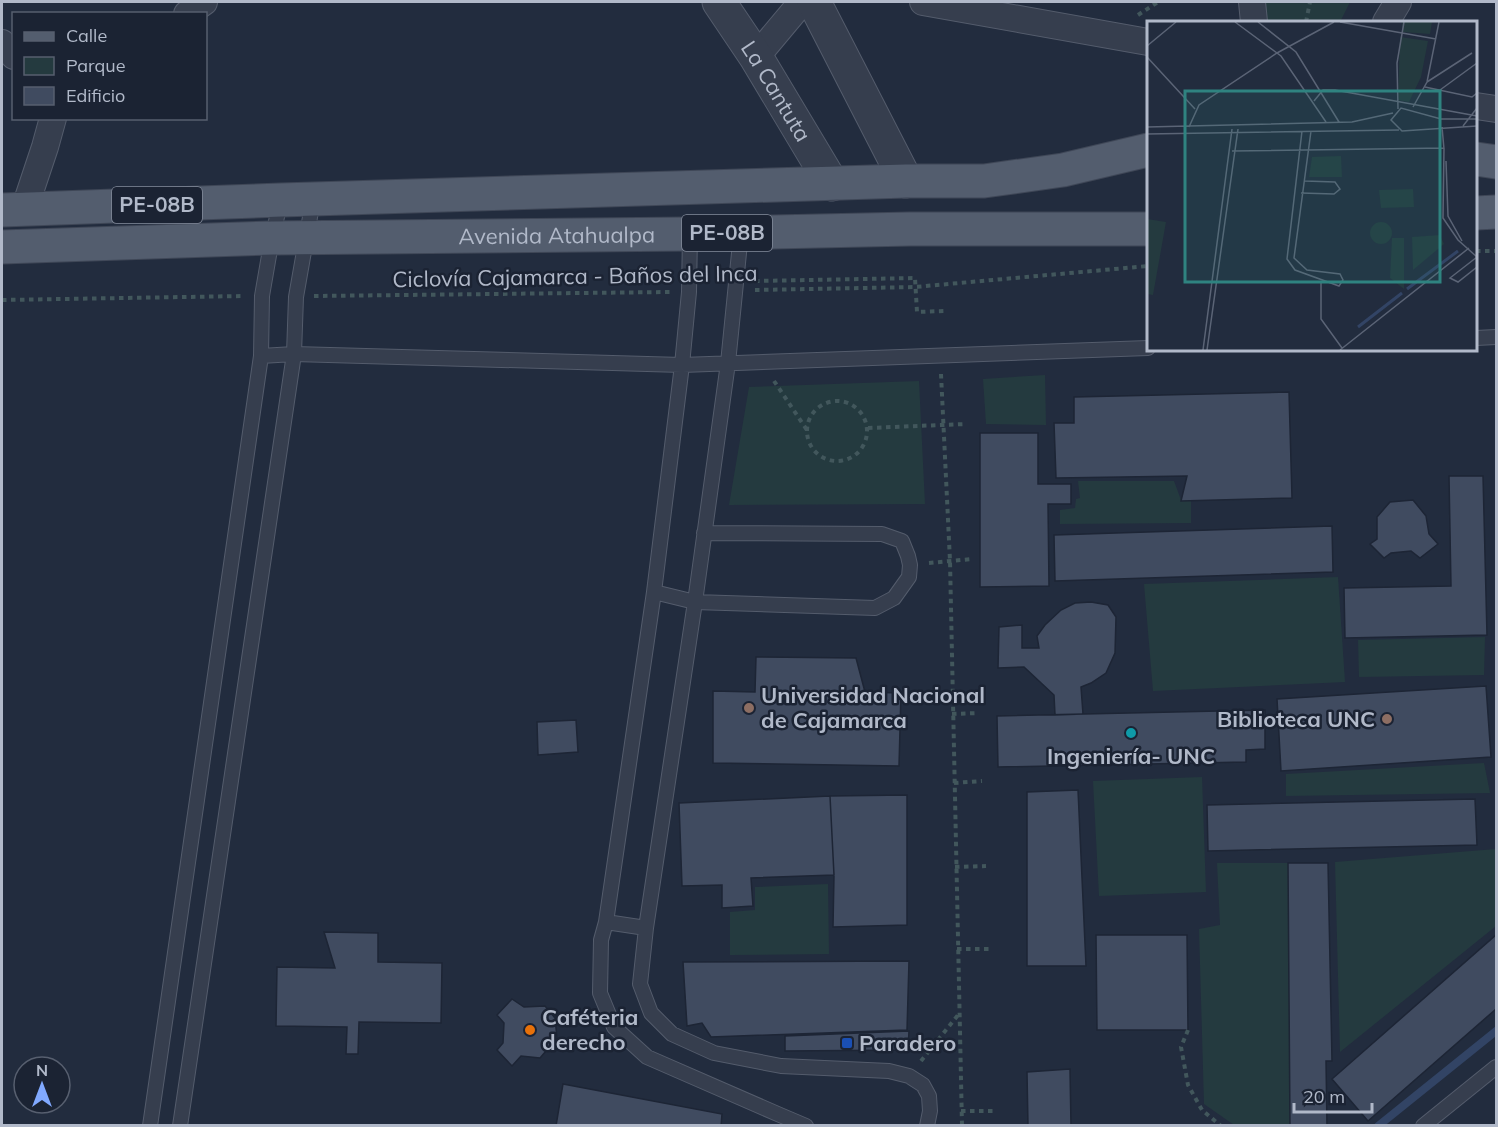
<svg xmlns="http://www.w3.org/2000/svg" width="1498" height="1127" font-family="Mulish,sans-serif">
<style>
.green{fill:#243a3f}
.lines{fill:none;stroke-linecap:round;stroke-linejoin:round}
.stream{stroke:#324465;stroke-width:8}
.building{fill:#404b60;stroke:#1d2535;stroke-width:1.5}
.service-casing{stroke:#545c6c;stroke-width:16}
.minor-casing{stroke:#545c6c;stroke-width:28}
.tertiary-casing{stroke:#545c6c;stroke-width:35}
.primary-casing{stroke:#3f4757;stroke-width:35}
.path{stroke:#42575c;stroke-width:4;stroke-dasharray:4.5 4.5;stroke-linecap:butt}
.service{stroke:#363e4e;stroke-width:14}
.minor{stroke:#363e4e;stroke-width:26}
.tertiary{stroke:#363e4e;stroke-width:33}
.primary{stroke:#535d6e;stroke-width:33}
.education-dot{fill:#8d6e63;stroke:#1b2333;stroke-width:2}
.culture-dot{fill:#0f9aa8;stroke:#1b2333;stroke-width:2}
.food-dot{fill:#e8710a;stroke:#1b2333;stroke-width:2}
.transit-dot{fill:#1a4fb4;stroke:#1b2333;stroke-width:2}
.labels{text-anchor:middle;stroke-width:5;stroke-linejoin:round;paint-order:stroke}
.shield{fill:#1b2333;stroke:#848c9c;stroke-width:1.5}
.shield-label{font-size:21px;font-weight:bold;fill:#b1b9c9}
.street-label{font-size:22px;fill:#b1b9c9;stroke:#1b2333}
.poi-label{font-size:22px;font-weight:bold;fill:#b1b9c9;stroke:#1b2333;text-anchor:start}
.inset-river{fill:none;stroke:#324465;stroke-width:3}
.inset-road{fill:none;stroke:#5b6476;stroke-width:1.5}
.view{fill:#2f8380;fill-opacity:0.15;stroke:#2f8380;stroke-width:3}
.inset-edge{fill:none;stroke:#b1b9c9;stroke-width:3}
</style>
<rect width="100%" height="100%" fill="#222c3e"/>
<!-- green -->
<path class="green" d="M1245,2H1350L1340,22H1247Z
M1045,375L1046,425L986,424L983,379Z
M919,381L925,504L729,505L749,387Z
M1078,481H1174L1181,500H1191V523L1060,524V510L1075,508L1076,499L1080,498Z
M1338,577L1345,682L1153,691L1144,584Z
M1485,637L1484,675L1359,677L1358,640Z
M1484,763L1490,793L1286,796V774Z
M1202,777L1206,892L1099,896L1093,781Z
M1496,849V926L1340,1052L1335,862Z
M1217,863H1288L1290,1125H1234L1204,1104L1199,929L1220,925Z
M828,884L829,954L730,955V912L755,910V887Z"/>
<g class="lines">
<!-- stream -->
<path class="stream" d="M1378,1126L1496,1031"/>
</g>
<!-- building -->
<path class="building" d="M1289,392L1292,498L1181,501L1187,476L1056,478L1054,423H1074V397Z
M980,433H1038V484H1071V504H1048L1049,586L980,587Z
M1449,476H1483L1487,635L1345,638L1344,588L1451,586Z
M1413,500L1426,516L1429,534L1438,544L1420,558L1411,551L1391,553L1384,558L1370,544L1377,539V517L1390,502Z
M1332,526L1333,572L1055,581L1054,535Z
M1091,602L1108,605L1116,617L1115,653L1106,673L1091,683L1081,687L1083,714L1055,715L1054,695L1024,667L998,668L999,627L1022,625V648H1039L1037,636L1045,625L1061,610L1075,603Z
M756,657L856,658L865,692L901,693L899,766L713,763V691L755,692Z
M1486,686L1491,757L1281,771L1277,699Z
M1265,710V749L1246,750V762L998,767L997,716Z
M576,720L578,752L538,755L537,722Z
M1078,790L1086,966H1027V792Z
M907,795V925L833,927L834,875L830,796Z
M830,796L834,875L751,878L753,906L722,908V885L682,886L679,803Z
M1475,799L1477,845L1208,851L1207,805Z
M1288,863H1328L1332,1061H1326L1327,1126H1290Z
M324,932L378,933V962L442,963L441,1023L359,1022L358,1054H346L347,1027L276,1026L277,967L335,968Z
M1096,935H1187L1188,1030H1097Z
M1496,935V1009L1368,1121L1332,1079Z
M909,961L907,1030L711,1037L702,1023L687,1026L683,962Z
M512,999L524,1007L545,1006L555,1018L557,1038L540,1058L521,1056L512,1066L497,1050L503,1043L504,1023L497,1015Z
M909,1031L908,1050L785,1051V1036Z
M1070,1069L1071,1126H1028L1027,1072Z
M563,1084L722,1114L721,1126H556Z"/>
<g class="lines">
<defs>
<path id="service" d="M741,233L728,363L695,602L646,928L640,984L651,1013L672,1034L714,1053L781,1066L889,1071L909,1076L923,1085L929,1096L930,1111L927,1126
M690,234L689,292L682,365L654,592L606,922L601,940L600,993L614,1027L647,1057L780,1115L806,1126
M1476,338L1496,337
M261,356L294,354L682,365L1148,348
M654,592L695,602L875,608L894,598L909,577L910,565L908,556L902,541L882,534L704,533
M606,922L646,928
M150,1126L261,356L262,296L272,238L281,200
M180,1126L294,354L296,297L313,200
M1423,1126L1496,1067"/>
<path id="minor" d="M923,2L1148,42
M1252,2L1254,22
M187,14L204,2
M1386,22L1398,2
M2,43L14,56
M756,57L802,2
M1476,106L1496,109
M24,210L45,147L53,118"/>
<g id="tertiary">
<path id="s1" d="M719,2L756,57L832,184"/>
<path d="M814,2L906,181"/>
</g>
<g id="primary">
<path d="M1476,159L1496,162"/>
<path d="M2,210L281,200L906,181H984L1063,170L1148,150"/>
<path d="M1476,213L1496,212"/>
<path id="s2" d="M2,247L272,238L690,234L910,229H1148"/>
</g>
</defs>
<!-- service casing -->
<use href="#service" class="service-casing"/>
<!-- minor casing -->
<use href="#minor" class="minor-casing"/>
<!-- tertiary casing -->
<use href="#tertiary" class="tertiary-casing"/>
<!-- primary casing -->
<use href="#primary" class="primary-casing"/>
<!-- path -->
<path class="path" d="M1138,15L1158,2
M1306,22L1310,2
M1476,251H1496
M755,281L915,278L917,312L944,311
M755,290L915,287L1148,266
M314,296L670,292
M2,300L244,296
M941,374L950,561L962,1126
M774,381L807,430
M807 431a30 30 0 1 1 60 0a30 30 0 1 1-60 0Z
M868,428L966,424
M929,563L972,559
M952,714L979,713
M954,783L982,781
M955,867L986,866
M957,949H990
M1188,1030L1181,1047L1188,1085L1202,1110L1221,1126
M921,1061L958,1015
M961,1111H997"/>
<!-- service -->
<use href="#service" class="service"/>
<!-- minor -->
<use href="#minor" class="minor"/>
<!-- tertiary -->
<use href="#tertiary" class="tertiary"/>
<!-- primary -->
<use href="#primary" class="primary"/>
</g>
<!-- markers -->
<g class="education-dot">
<circle cx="749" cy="708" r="6"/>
<circle cx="1387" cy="719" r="6"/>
</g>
<circle class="culture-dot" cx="1131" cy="733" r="6"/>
<circle class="food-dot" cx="530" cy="1030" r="6"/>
<rect class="transit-dot" x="841" y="1037" width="12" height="12" rx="3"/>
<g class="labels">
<!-- shield labels -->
<g class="shield">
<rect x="112" y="187" width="90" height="36" rx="4.5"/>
<rect x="682" y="215" width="90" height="36" rx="4.5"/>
</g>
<g class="shield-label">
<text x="157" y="212">PE-08B</text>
<text x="727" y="240">PE-08B</text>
</g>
<!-- street labels -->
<g class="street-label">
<text dy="8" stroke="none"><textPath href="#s1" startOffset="106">La Cantuta</textPath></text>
<text dy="8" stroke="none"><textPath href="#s2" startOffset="555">Avenida Atahualpa</textPath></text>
<text transform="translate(575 276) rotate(-1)" y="8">Ciclovía Cajamarca - Baños del Inca</text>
</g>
<!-- poi labels -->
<g class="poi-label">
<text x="761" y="703">Universidad Nacional<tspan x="761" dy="25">de Cajamarca</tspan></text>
<text x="1375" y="727" text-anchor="end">Biblioteca UNC</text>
<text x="1131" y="764" text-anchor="middle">Ingeniería- UNC</text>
<text x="542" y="1025">Caféteria<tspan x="542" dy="25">derecho</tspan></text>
<text x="859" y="1051">Paradero</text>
</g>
</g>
<!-- overview -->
<g transform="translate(1147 21)">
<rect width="330" height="330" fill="#222c3e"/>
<path d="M255,1H285L283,13L256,11ZM253,16L281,20L274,56L262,81L251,79ZM194,135L195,156H162L165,136ZM266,168L267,186L234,187L232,169ZM0,198L19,201L6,274L0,273ZM223 212a11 11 0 1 1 22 0a11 11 0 1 1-22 0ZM293,214L297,223L266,249L265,216ZM245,217H257V268L243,257Z" fill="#243a3f"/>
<path class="inset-river" d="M260,268L311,230M211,306L255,272"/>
<path class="inset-road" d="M88,1L134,35L179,101M111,1L149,31L192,101M193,1L289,18M0,25L29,1M0,36L48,88M280,61L325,32M278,66L325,76L330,72M293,69L330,42M167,80L176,69H188L330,95M266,86L280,61L292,1M251,88L250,42L257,1M330,98H294L254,87L244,99L255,110L330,105M316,105L330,87M0,106L205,101L246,92M42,106L52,84L130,32L187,1M295,106L297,128M155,110L140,238L148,249L192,265L196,259L193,253L160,249L147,237L164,110M0,113L252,109M297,127L296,197L311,219L330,236M85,130L297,127M299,140L301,195L315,220M154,172L187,173L193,168L188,161L158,160M330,236L303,257L311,261L330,246M174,261V298L195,327M56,329L85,108M60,329L91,108M193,329L322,227"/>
<path class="view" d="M38,70H293V261H38Z"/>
<rect width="330" height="330" class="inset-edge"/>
</g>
<!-- border -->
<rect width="1498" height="1127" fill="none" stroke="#b1b9c9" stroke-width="6"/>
<!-- legend -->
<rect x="12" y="12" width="195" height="108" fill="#1b2333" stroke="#575f6f" stroke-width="1.5"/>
<rect x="24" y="32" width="30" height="9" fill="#535d6e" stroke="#575f6f" stroke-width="1.5"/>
<text x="66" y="42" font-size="18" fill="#b1b9c9">Calle</text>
<rect x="24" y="57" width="30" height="18" fill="#243a3f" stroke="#575f6f" stroke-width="1.5"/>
<text x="66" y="72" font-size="18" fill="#b1b9c9">Parque</text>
<rect x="24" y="87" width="30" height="18" fill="#404b60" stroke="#575f6f" stroke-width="1.5"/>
<text x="66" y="102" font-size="18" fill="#b1b9c9">Edificio</text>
<!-- north arrow -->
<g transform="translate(42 1085)"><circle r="28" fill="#1b2333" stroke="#575f6f" stroke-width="1.5"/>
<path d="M0-4.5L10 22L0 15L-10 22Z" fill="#81a9ff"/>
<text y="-9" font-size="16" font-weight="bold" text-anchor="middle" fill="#b1b9c9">N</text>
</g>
<!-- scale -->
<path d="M1294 1103v9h78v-9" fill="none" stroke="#b1b9c9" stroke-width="3"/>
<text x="1303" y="1103" font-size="18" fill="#b1b9c9" stroke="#1b2333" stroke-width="4.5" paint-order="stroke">20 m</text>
</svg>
